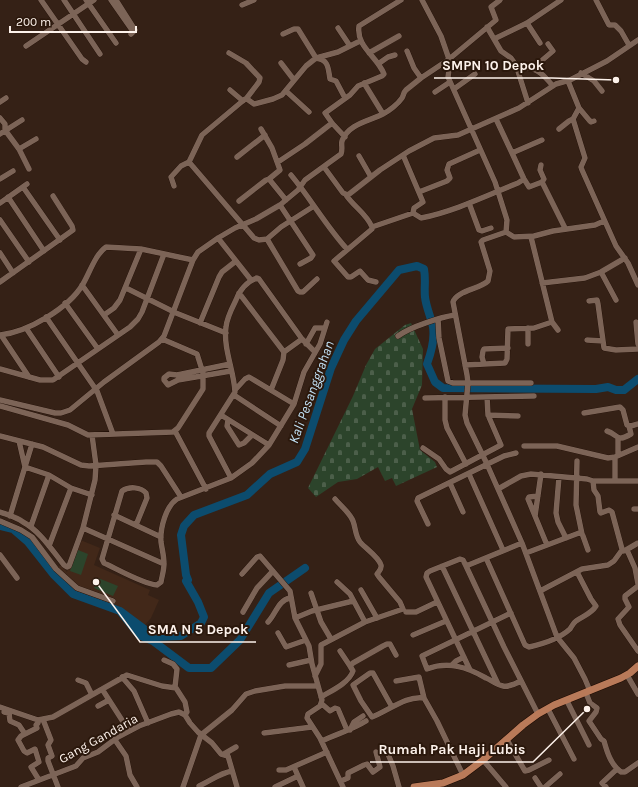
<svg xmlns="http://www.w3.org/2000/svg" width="638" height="787" font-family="Karla,sans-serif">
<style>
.built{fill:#422819}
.green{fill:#2c442b}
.cemetery{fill:url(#cemetery-stones)}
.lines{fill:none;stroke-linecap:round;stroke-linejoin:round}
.river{stroke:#0c4c6e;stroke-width:8}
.minor-casing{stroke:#1c0a02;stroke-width:6}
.major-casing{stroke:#1c0a02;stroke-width:8}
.minor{stroke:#7c6457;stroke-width:5.5}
.major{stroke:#b97a59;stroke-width:7}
.labels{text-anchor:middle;stroke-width:4;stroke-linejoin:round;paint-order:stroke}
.street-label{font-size:13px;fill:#fdf2eb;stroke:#2b180c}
.water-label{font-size:14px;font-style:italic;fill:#c2e2f7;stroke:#2b180c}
.leader{fill:none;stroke:#fdf2eb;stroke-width:1.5}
.callout-dot{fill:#fdf2eb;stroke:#2b180c;stroke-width:1.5}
.callout-label{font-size:14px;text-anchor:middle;font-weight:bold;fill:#fdf2eb;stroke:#2b180c;stroke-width:4;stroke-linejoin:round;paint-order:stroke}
</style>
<defs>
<pattern id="cemetery-stones" width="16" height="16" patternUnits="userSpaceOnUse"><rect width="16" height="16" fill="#2c442b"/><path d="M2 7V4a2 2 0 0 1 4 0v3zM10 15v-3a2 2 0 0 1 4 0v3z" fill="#4c5f4a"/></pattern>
</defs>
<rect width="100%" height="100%" fill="#352116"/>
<!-- built -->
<path class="built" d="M78,539L100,548L94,565L150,590L148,595L159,600L151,618L144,626L114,606L97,602L73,593L51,574L61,565L67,572Z"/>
<!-- green -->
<path class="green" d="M78,550L88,554L81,575L70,571Z
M98,578L118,586L113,596L94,588Z"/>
<!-- cemetery -->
<path class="cemetery" d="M411,323L423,349L422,385L412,409L420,450L435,462L437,467L396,486L392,478L385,481L378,467L357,479L338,482L316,497L308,488L353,396L366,365L375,349L405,325Z"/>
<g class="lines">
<!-- river -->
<path class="river" d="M0,526L13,529L28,542L54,575L73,594L120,611L139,635L153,641L189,668H211L240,640L269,593L305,568
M120,611L155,637L181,636L201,623L204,617L198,602L186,581L188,580L186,575L181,535L184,526L194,515L247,495L270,474L297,462L305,449L331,368L344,340L356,321L399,270L417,266L424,269C426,280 424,287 425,297C426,307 431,317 433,327C435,340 431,353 427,364L435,382L443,388L596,389L608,387L616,390H624L638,379"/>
<defs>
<path id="minor" d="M41,0L82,59L86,62
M64,0L100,54
M86,0L116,43
M111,0L132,30
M116,0L135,30L131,34
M422,0L441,36L450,62L448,77L495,182L507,220L506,232L483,240L481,242L490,271L488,281C480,289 456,291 453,302L467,375L468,383L465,415L467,423L486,462L522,543L557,637L574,658L585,679L590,691
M596,0L609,25H615L621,31L629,45
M242,5L254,0
M527,23L540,43
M487,27L501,51L511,58L516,65L528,103
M338,28L350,46
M283,34L294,29H298L316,58C329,60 328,68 330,79L336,81L345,98
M494,39L527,23L561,0
M26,46L94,0
M407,51L414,68L421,78
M229,53L246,63L260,78L259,82L246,99
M369,53L399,36
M281,63L294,80
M378,64L388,57L395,55
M528,68C539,69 546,78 553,86
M533,68L553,51L548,44
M581,73L594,81L602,91
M568,81L579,108L573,119L585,158L581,167L582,170L616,246L628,263L638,285
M364,83L383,114
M454,89L475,74
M230,90L243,101
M286,91L309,112
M435,92L450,82
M0,102L6,98
M579,108L589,120L591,122L594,121
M0,118L5,124V130L19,149L29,169
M496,119L512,153L542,140
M261,129L272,148L280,170L269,179L286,200
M559,129L569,121L573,119
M0,134L22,120
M345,137L332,123L325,113L350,95L358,86L382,76L384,74C377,56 356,47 359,26L401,0
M19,149L36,139
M512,153L524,179L529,187L542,182L565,228
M403,155L423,202L414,208L413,213
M359,156L371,177
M237,157L265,135
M278,162L305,144L332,123
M541,165L540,170L544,179L542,182
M324,167L343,193L348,195L380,170L409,151L434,138L458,135L519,108L556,84L570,80L607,61L638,40
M291,175C311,199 326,226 347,249
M0,179L13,171
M174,186L171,177L181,166L189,162
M23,187L60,240
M419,192L447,181L450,178L447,170L449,164L480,150
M346,195C354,207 366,213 372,227
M8,197L44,251
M239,201L266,180L269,179
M0,203L27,184
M469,203L479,230L482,231L491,228
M280,205L313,255L311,258L300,264
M0,220L29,262
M506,232L514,237L534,236L553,231L595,225L604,221
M531,237L552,322L558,330
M218,238L251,280
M267,239L281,227L314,206
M0,253L13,273
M601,272L616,300
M317,279L303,292H300L298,291L267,239L259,240L254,238L189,162L202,135L245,99H247L254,104L273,99L282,95L306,66L316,58L338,52L360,41
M0,282L73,230L72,226L53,196
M376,282L368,280L360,271L351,277H348L334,261L372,229V227L413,213L421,218C453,212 488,195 518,183L524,179
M542,283L585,278L601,272L625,258
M82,285L118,335
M126,288L176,313L226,333
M239,293L284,352L283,360L271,390
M589,301L597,300L598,304L604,348L616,350L638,349
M65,303L98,349
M104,315L114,308L120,300L141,249
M46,317L97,391L113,434
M438,319L439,338L448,381L453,383H531
M636,322L638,344
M200,323L219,277L222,272L236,261
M26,328L59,377
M0,335C28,332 69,308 83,284C90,272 95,255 106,247L141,249L193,260
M1,335L29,377
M398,336C410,327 441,317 455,315
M587,340L603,341
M306,344L315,328H325
M528,344V328
M284,352L302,339
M230,364L177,375L169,374L164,378V380L168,385L178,380L231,371
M484,364L482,357L483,351L484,349L508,348
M465,365L505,363L507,359L508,329L534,328L552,322
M0,369L40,380H53L130,327L138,319L142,312L164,254
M235,390L245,379L249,377L294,404
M234,395L281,426
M445,397V420L447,428L466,464
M425,398L534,396
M0,400L55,413H61L70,410L104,382L159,342L164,336L193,260L198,252L218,238L235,228L256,219L280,205L298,190L305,180L341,154C343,149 341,145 342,141C348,124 369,121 383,114C389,111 398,104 402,98C404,95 403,93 406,90L421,78L448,60L496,20L491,7L500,0
M0,406L68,425L88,435L173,432L178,428L203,389V373L197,354L162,339
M584,413L620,407L623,410L627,425L631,426L638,424
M221,415L269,445
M488,415L518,416
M228,420L227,426L239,445L244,443L252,435
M175,431L206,489
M607,431C620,435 615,443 631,434L629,426
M0,436L43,447L81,465L89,466L146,462H157L161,466L181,497
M618,439V455
M19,441L25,467L49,475L71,488L92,495
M524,446H557L608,458L615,457L638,447
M423,448L439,459L446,469L450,472L501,445L488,415L487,397
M577,461L576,505L582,534
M469,474L503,550
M541,474L535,516L547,545
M559,477L556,513L558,522L566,538
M231,478L209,436V433L235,392C234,371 223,348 226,327C227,317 232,308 236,300C239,291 247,281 257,278L259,279L302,339L315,352
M593,481L594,490L598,496L600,512L601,513L609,510L612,512L622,549L623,551L627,550L635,568L638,584
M615,481V457
M450,483L463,512
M498,489L521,476L531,474L587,479L593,481H638
M634,509H638
M0,512C8,515 16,517 23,522C40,531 52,550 64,565L67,567L69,566L83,528L95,480L96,465L92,435
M114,515L161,537
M10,516L32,444
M535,516L528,499L529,497L538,496
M0,521L21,530L32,537L56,569L77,588L113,601
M428,524L417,501L418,498L504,456L516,453
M136,525L147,498L146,493C141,487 129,486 122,491L102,559L104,563C117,569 143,584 157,585L161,582C162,576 164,570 164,564C164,556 162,549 161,542C160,528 166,506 177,499L231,478L252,463L269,445L294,404L304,372L320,344L327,322
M31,526L49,475
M83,528L164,564
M49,546L71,488
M626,550L638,543
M526,553L579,533L582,534L583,536L588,550
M0,555L17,578
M486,558L525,645L529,647C543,644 560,638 570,629C572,626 573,623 576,621C583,616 591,614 596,606L591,599L577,572
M442,566L498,684
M466,566L522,543
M242,574L257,557L260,556L290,591L295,618L309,646L312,664L322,700L320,706L308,714L307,718L320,738L343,787
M337,582L350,594L365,622
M638,586L625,596V599L629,607L618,619L620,625L638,651
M361,590L377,618
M540,591L582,569L608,565L614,561L622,550
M311,593L321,622L331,639
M243,612L257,588L273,571
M406,612H416L437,602
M511,613L422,656L427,669C448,661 467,667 486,678C491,680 497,685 503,686C509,687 515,684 521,681
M295,618L312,611L353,601
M268,622C276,614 278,600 290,598
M278,633L286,647L306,640
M413,635L446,621
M340,651L350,666
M164,660L173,664L177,669L175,687
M289,665L311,660
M452,665L456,661L464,657
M470,670L426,577L427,573L430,571L460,559L463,560L466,566L504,647L538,714
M627,675L638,694
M315,676L321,664V645L365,622L403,609L400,602L379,577L377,574C379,571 382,569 381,565C378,556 366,549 360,542C355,535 356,529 353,521C350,513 341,506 335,499
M122,677L134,691L148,723
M78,680L86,683L92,695
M396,681L419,677L424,698
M102,689L129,731
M586,693L590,703L597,708L596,712L589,721L601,739L604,741C607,752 611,765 621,772H625L638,763
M321,697C331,691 349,683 353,671L350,666L353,663L383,646L387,644H390L396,655
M567,701L589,745
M322,704L330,711L335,708L338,709L347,730
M98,706L109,700
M0,707L38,720L53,717L127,675L162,686L176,688L185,702L187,712L185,715
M392,707L373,673H370L353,685L361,701L372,717C388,711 407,695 424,698L437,721L463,775
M548,709L574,759
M4,712L9,713L10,721L19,725L25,734
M38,720V723L36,725L37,728L21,736L18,740L24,751L27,753L35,749L39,762L31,767L39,780
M44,722L51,740L48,745L52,756L48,758V761L58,787
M350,730L354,722L363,716
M264,733L312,727
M115,740L126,756L130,775L137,787
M507,740L525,771L529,770L549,760
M322,741C336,734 352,730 366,721
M385,747L393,766L399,787
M224,754L236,747
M483,760L506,787
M294,767L303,787
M279,770H286L327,752
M535,778L541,787
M341,781L348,778V773L364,765L367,764L373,772L380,767L376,752
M199,786C210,781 220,773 232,771
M21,787L76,766L83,758L98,752L118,737L139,726L171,714L179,712L185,715L190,723L198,732L212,743L221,754L228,756L237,787
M183,787L201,735L232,710L246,694L255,691L285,686H317
M275,787L298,776
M545,787L560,774
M606,787L602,783L617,769"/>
<path id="major" d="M414,787L443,783L463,775L483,760L523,725L538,714L554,705L621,678L630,673L638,666"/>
</defs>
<!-- minor casing -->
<use href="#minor" class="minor-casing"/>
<!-- major casing -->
<use href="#major" class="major-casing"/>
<!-- minor -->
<use href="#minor" class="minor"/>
<!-- major -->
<use href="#major" class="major"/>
</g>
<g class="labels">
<!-- street labels -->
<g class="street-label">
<text transform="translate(98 738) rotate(-29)" y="5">Gang Gandaria</text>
</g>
<!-- water labels -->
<g class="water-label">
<text transform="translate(311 392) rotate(-70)" y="5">Kali Pesanggrahan</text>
</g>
</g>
<!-- callouts -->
<path class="leader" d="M616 80L552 78H434M96 582L140 642H256M587 709L533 762H370"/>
<g class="callout-dot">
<circle cx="616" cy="80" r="4"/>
<circle cx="96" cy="582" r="4"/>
<circle cx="587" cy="709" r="4"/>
</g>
<g class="callout-label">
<text x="493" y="70">SMPN 10 Depok</text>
<text x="198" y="634">SMA N 5 Depok</text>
<text x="452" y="754">Rumah Pak Haji Lubis</text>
</g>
<!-- scale -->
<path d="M10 26v6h126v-6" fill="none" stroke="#fdf2eb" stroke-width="2"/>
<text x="16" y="26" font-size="12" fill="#fdf2eb" stroke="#2b180c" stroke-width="3" paint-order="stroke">200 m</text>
</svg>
